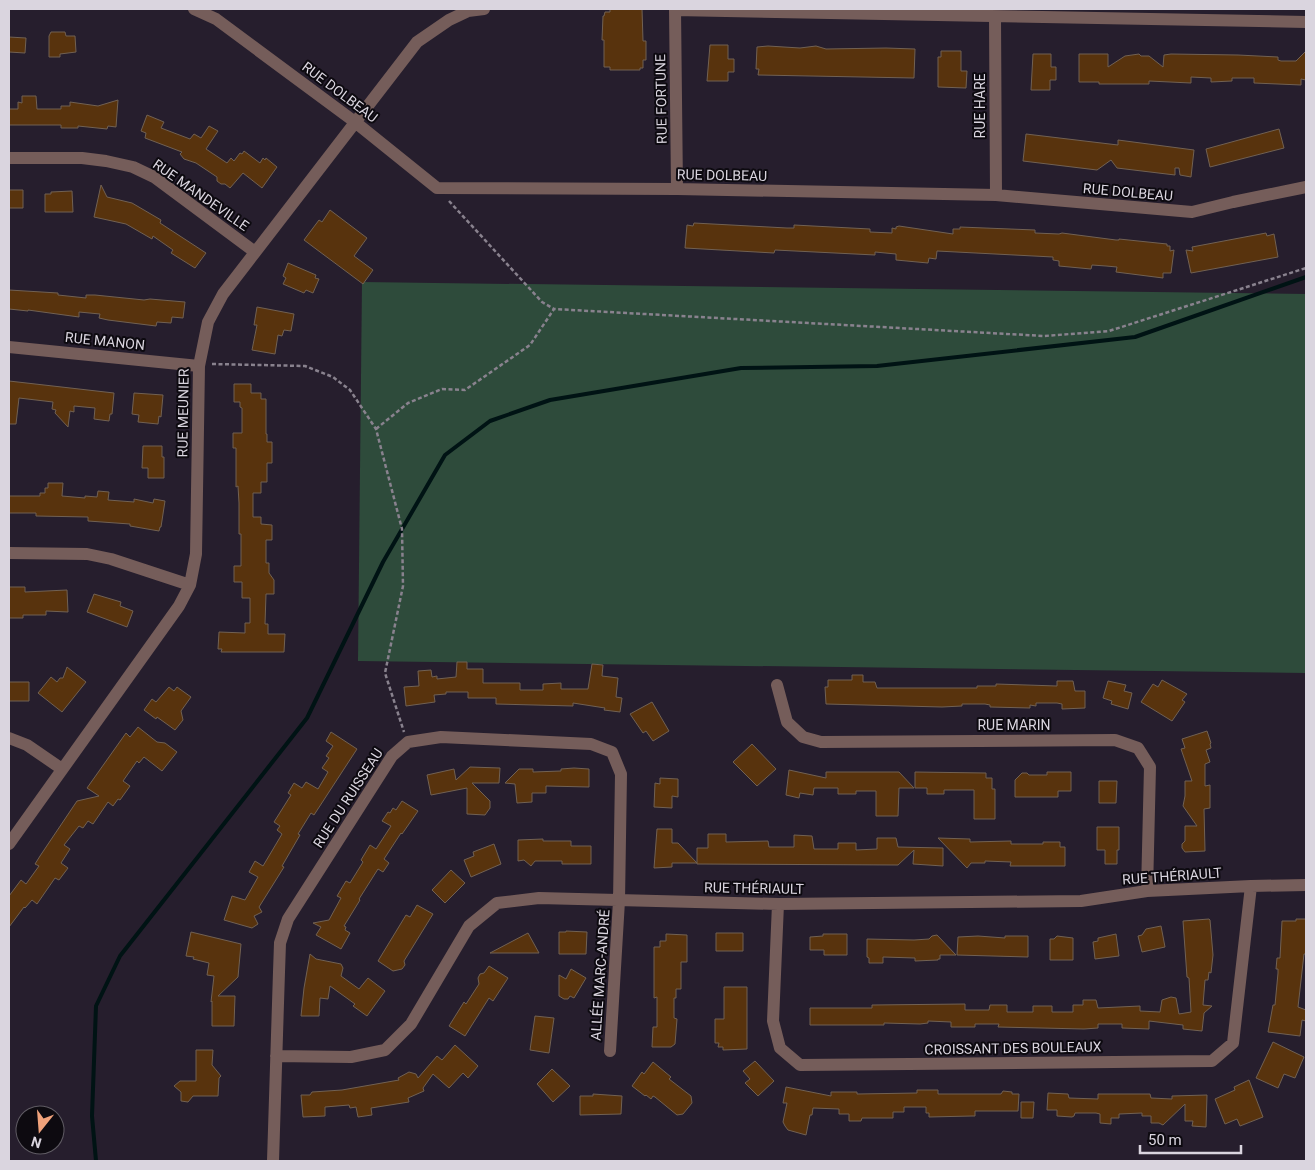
<svg xmlns="http://www.w3.org/2000/svg" width="1315" height="1170" font-family="Roboto,sans-serif">
<style>
.green{fill:#2e4b3b}
.lines{fill:none;stroke-linecap:round;stroke-linejoin:round}
.stream{stroke:#001314;stroke-width:4}
.building{fill:#58330d;stroke:#716153}
.path{stroke:#89828e;stroke-width:2.5;stroke-dasharray:4 2.5;stroke-linecap:butt}
.street{stroke:#755d5a;stroke-width:12}
.labels{text-anchor:middle;stroke-width:4;stroke-linejoin:round;paint-order:stroke}
.street-label{font-size:14px;fill:#dad5df;stroke:#0d0a10}
</style>
<rect width="100%" height="100%" fill="#261e2d"/>
<!-- green -->
<path class="green" d="M362,282L1306,294V673L358,661Z"/>
<g class="lines">
<!-- stream -->
<path class="stream" d="M96,1161L92,1116L96,1006L120,956L307,718L383,562L445,455L490,421L550,400L741,368L877,366L1135,337L1306,277"/>
</g>
<!-- building -->
<path class="building" d="M610,9H642L643,41H646V60H643V68H640V70H610V67H604V40H602L603,16H604L605,12H610Z
M51,32H65L66,36H75L76,52L60,54V57H49V36Z
M9,37L26,38L25,53L9,52Z
M710,45H728V59H734V72H728V81H707Z
M768,46L800,48L816,46L826,49L886,48L915,49L914,78L758,75L759,69H756L757,47Z
M941,51H961V71H967L966,88L938,87V57H941Z
M1306,51V80L1301,79V85L1254,83V78H1232V81L1211,82V78L1191,77V83L1149,81V84H1099V82H1079V54H1108V67L1125,56L1139,54L1141,56H1149L1163,67L1164,55L1171,54L1238,55L1278,57V60L1281,61H1296Z
M1033,54H1051V67H1056V80H1050V90H1031Z
M22,96H36L37,109H61V106H70V102L98,106L118,100L116,127L108,126L107,129L78,126V128H61V125H9V109H18V102L22,103Z
M147,115L164,122L161,128L190,139L194,134L201,138L209,126L218,131L206,149L227,163L231,158L234,161L240,153L242,154L244,151L260,163L263,158L265,160L266,158L277,167L262,188L243,173L230,188L225,184H221L217,181V177L196,163L184,159L180,154L182,152L145,138L146,133L141,131Z
M1279,129L1284,148L1210,167L1206,149Z
M1026,134L1118,145V140L1194,150L1191,177L1180,175L1179,168H1175V175L1117,168L1111,160L1097,170L1023,161Z
M101,185L107,197L132,203L161,220L160,223L206,253L195,268L171,253L173,250L153,236L152,239L126,224L94,217Z
M9,190H23V208H9Z
M72,191L73,212H45V194H51V192Z
M330,210L367,238L354,256L373,270L363,284L304,240L319,220L322,222Z
M694,223L787,228H794V225L870,229V232L892,233V228L896,229V227L899,226L953,234V229H960V227L1035,230V233L1059,234L1062,233L1116,240H1119V239L1167,244V246H1170V251L1174,250L1171,273H1163V278L1116,272L1117,267L1106,266L1092,265L1091,269L1059,266V261L1053,260V257L937,251L936,259L929,258L928,263L896,260V254L875,252V255L775,250L774,253L685,248L687,225L693,226Z
M1266,233L1267,236L1274,234L1278,257L1191,273L1186,250L1193,251L1192,247Z
M288,263L316,275L315,278L319,279L313,293L306,290L304,293L283,284L286,278L283,276Z
M9,290L58,293V295L86,298V295H95L144,300L150,299L185,302L183,318L172,317L171,323L157,322L156,326L108,320L99,318L100,314L79,312V317L28,310V311L9,309Z
M257,307L294,314L291,331L284,330L282,336L278,335L275,354L252,350L257,325H254Z
M9,381L114,393L112,414H110L109,421L94,419L95,408L74,406V412L70,411L68,427L55,413L56,410L52,409L53,402L19,398L16,424H9Z
M234,384H251V393H261V399H266V434H267V442H272V463H267V482H261V493H253V517H261V524L272,525V540H266V563H269V573L274,580V594H266L265,624H268V634H285L284,652H221L222,649H218L219,632L245,633V623H250V598H242V582H234V566H241V534H239V503L238,486L236,487V448H233V433H242V408L240,407V402H234Z
M134,393L163,395L161,417L159,416L158,424L138,422L139,415L132,414Z
M143,446H162V457H164V478H148V468H142Z
M48,483H63L62,496L85,498V496L97,497L98,491L109,492L108,500L134,502V499L153,503L154,499L165,501L161,527H160L159,531L130,526V524L88,521V517L36,516V513H9V496H40V493H45V488H48Z
M9,587H25V592L67,590L68,612L46,611V615H23V618H9Z
M94,594L121,602L120,606L133,611L127,627L87,612Z
M457,662H467V669H483V683H520V690H543V684L561,683V689H588L592,664L603,665L602,676L618,678L616,697L622,698L620,712L604,710L605,708L573,703V706L496,704V698H468V692H446V694L434,695L435,702L406,706L404,687L419,686L418,671L431,670L432,677L437,676V679L456,677Z
M67,667L86,682L62,712L38,693L51,677L57,682L60,678H63Z
M852,675H863V682H875L877,688H977V686H996V684L1057,686V681H1073L1075,691H1085V708L1062,709V704L1057,703H1036V706L1030,705V708L990,707V705L985,704H962V706L942,707L826,704L825,687H828V680H852Z
M1162,680L1187,694L1182,700L1185,702L1172,721L1141,702L1153,684L1158,687Z
M1108,681L1126,685L1124,691L1132,693L1128,709L1111,704L1112,701L1103,698Z
M9,682H29V701H9Z
M169,687L174,691L177,687L191,697L181,711L183,720L175,730L157,717L156,719L144,710L152,699L156,702Z
M652,702L669,731L653,741L646,731L643,733L630,714Z
M138,727L157,742L165,743L177,752L162,771L144,757L139,763L137,761L123,781L130,786L120,800L118,799L113,806L108,802L93,824L88,821L83,828L79,826L64,845L70,849L61,863L68,868L59,880L55,878L37,904L32,900L25,908L24,907L9,927V896L21,880L26,884L39,866L35,864L40,856L77,801L99,796L87,788L126,733L130,737Z
M1207,731L1211,743L1210,744L1211,748L1206,750L1210,762L1205,764V786L1210,785V808L1204,809L1205,851L1185,852L1182,848V844L1185,841V826H1197L1183,806L1185,796V781H1192L1181,749L1185,748L1182,739Z
M331,732L357,749L314,815L311,813L298,834L300,835L282,866L284,867L259,907L262,912L254,916L258,924L252,928L224,920L232,896L245,900L258,877L249,872L255,861L263,866L282,834L277,830L280,826L274,822L291,795L288,793L294,783L302,788L306,782L318,789L328,772L322,768L329,758L326,756L333,746L326,741Z
M752,744L776,769L757,786L733,762Z
M470,767L500,768L499,783H472L490,801V808L485,815L467,814V788L431,795L427,775L454,769L456,780Z
M574,768L589,769V787L546,786V793H532V802L517,803L515,784L505,783L519,769H533V772L561,771V769Z
M789,770L826,778V772H899L914,788H899L898,816H876V791H856V794H838V788H814L813,795L800,793L799,798L786,795Z
M915,772L986,773V778H992V789H995V819H974V790H944V794H927V788H915Z
M1047,772H1071V791H1058V797H1015V780L1022,773H1027L1029,775H1047Z
M660,778L678,779V797L672,796V808L654,807L655,783L660,784Z
M1099,781H1117L1116,803H1099Z
M402,801L418,811L402,834L401,833L384,859L389,863L383,872L378,869L359,899L360,900L344,926L346,927L345,930L350,933L341,949L316,935L321,927L313,923L329,920L341,898L337,896L346,881L350,883L363,862L361,860L370,845L376,849L391,826L382,821L388,812L390,813L393,808L396,810Z
M1097,827H1119V850H1117V864H1105V850H1097Z
M657,829H672V843H678L697,863H672V867L654,868Z
M708,834H726V842L768,841L769,847H794V835L812,836L814,849H838V843H856V850L877,849V838H896L898,847L943,848V866L913,864L914,850L898,865L697,864V848H708Z
M938,838L970,839V842L1011,841V844H1043V842H1060V847H1065V866H1010L1011,862L985,861V863H971L967,868Z
M543,839V841H571V846H591V864H562V861H535L531,866L524,860L518,861V840Z
M494,844L501,864L471,877L464,860L474,856L473,852Z
M451,870L465,883L445,903L432,890Z
M417,905L433,914L404,961L405,965L402,969L393,971L378,961L406,915L410,917Z
M1209,919L1210,920L1213,955L1211,973L1209,972L1208,980H1205L1203,1005L1212,1006L1204,1013L1202,1031L1183,1029V1025L1149,1021V1029L1122,1028V1024H1098V1028L1084,1029L998,1027L999,1024H975V1027H951V1022L928,1021V1023L920,1024L884,1023V1025H810V1008H872V1005L965,1004V1010H989L990,1005H1007V1012H1033V1006H1052V1012H1073V1005H1083V1000H1096L1098,1008L1140,1006V1011L1160,1012L1162,1000L1171,997L1176,998L1179,1014L1191,1012L1189,978L1187,977L1183,921Z
M1296,919H1306V954H1304L1298,1007L1306,1010V1021L1302,1020L1300,1036L1268,1032L1273,1005H1275L1278,973V969H1276L1277,958H1280L1282,921H1296Z
M1161,926L1165,947L1142,952L1138,936L1142,935L1146,929Z
M566,931L587,932L586,954H559V932H566Z
M191,932L241,944L238,977L218,996H235L234,1026H212V1001L211,1002L214,976L207,975L209,963L193,959L194,957L186,956Z
M528,933L539,953H490Z
M716,933H743V951H716Z
M666,934L687,935V962H681V989H676V998H674V1018L677,1019L675,1044L671,1047H652L653,1027H657V997L654,998V947H660V941H666Z
M823,934H847V955H824V950H810V937L823,936Z
M1116,934L1119,956L1095,959L1093,942L1098,941V938Z
M937,935L956,955H940V959H938V960L915,961V958L883,957V963H869V958L867,957V939L914,940L929,939L932,936Z
M978,936L1005,938V936H1028V957L957,955L958,937Z
M1057,936L1073,938V960H1050V939H1054Z
M310,954L316,959L341,964L343,968L341,976L359,989L368,978L385,991L367,1016L353,1006L355,1004L330,986L328,999L320,998L319,1016H301L304,988Z
M489,966L508,978L493,1001L489,998L465,1036L449,1026L464,1002L466,1004L479,984L478,978L480,974L484,973Z
M571,969L586,978L574,998L570,996L568,999H564L559,996V975L566,979Z
M724,987H747V1049L723,1050V1047H718L719,1043H715V1019H724Z
M535,1016L554,1018L549,1053L530,1050Z
M1273,1042L1304,1057L1295,1078L1284,1074L1278,1088L1256,1078Z
M455,1045L478,1066L468,1078L463,1073L449,1088L433,1074L423,1088L424,1091L408,1098L409,1102L371,1108L372,1115L358,1117L356,1107L350,1108L349,1105L325,1107V1116L303,1117L301,1095H310L312,1092L342,1090L399,1080L398,1078L409,1072L416,1074L418,1078L437,1056L442,1060Z
M196,1050H213L212,1065L221,1076L219,1078L218,1096H193L188,1102L181,1101V1092L174,1086L180,1081H196Z
M755,1061L774,1081L758,1096L745,1083L750,1079L743,1071Z
M653,1062L671,1077L669,1079L691,1096L692,1103L683,1114L677,1115L655,1097L653,1096L651,1099L646,1095L645,1096L632,1086L642,1072L644,1074Z
M552,1069L570,1086L553,1102L537,1084Z
M1249,1080L1263,1117L1240,1126L1237,1119L1225,1124L1215,1099L1235,1090L1234,1087Z
M786,1087L831,1096V1092H857V1094L917,1093V1090H938V1094H1001L1003,1091L1012,1092V1094H1019L1018,1111H975V1116H972L929,1117V1113H926V1107H904V1112H893V1118H862L861,1121H849V1114H839V1109L813,1108L812,1115H810L806,1135L788,1130L785,1126L783,1122L787,1103H783Z
M1048,1093L1068,1094L1069,1098L1098,1099V1094H1150L1151,1098L1172,1099V1096L1207,1095L1206,1127L1192,1126L1193,1121H1185V1104L1163,1125L1159,1123H1151V1116H1142V1113L1119,1114V1118H1111V1124L1100,1123V1114L1096,1113H1075L1074,1116L1072,1117L1057,1116V1110H1047Z
M593,1094L622,1096L621,1114L580,1115V1096H593Z
M1021,1102H1034L1033,1118H1021Z"/>
<g class="lines">
<!-- path -->
<path class="path" d="M449,201L542,302L554,309
M212,364L305,366L333,377L350,390L376,429L402,529L403,586L385,673L404,732
M376,429L408,403L442,389L465,390L530,345L554,309L1044,336L1109,331L1306,268"/>
<!-- street -->
<path class="street" d="M194,9L216,19L355,122L437,188L677,189L996,195L1192,212L1233,202L1306,187
M675,9L677,189
M675,10L1306,22
M995,17L996,195
M9,158H82L106,161L133,167L154,177L255,252
M9,347L199,366
M9,553L87,554L111,559L190,585
M777,685L787,722L803,737L821,742L1115,740L1138,748L1150,767L1147,891
M9,738L27,745L62,769
M9,844L179,606L190,585L196,554L199,366L208,322L223,294L417,42L449,20L468,11L484,9
M778,904L773,1021L780,1048L800,1065L1212,1061L1233,1043L1251,886
M276,1056L351,1057L385,1050L411,1024L469,926L497,903L539,898L778,904L1081,901L1147,891L1251,886L1306,885
M273,1161L279,972L280,943L288,919L392,756L408,742L441,737L591,744L612,752L621,774L619,901L610,1051"/>
</g>
<g class="labels">
<!-- street labels -->
<g class="street-label">
<text transform="translate(340 92) rotate(37)" y="5">RUE DOLBEAU</text>
<text transform="translate(661 99) rotate(-91)" y="5">RUE FORTUNE</text>
<text transform="translate(980 106) rotate(-90)" y="5">RUE HARE</text>
<text transform="translate(722 175) rotate(1)" y="5">RUE DOLBEAU</text>
<text transform="translate(1128 192) rotate(5)" y="5">RUE DOLBEAU</text>
<text transform="translate(201 195) rotate(35)" y="5">RUE MANDEVILLE</text>
<text transform="translate(105 341) rotate(6)" y="5">RUE MANON</text>
<text transform="translate(183 413) rotate(-89)" y="5">RUE MEUNIER</text>
<text x="1014" y="730">RUE MARIN</text>
<text transform="translate(348 798) rotate(-57)" y="5">RUE DU RUISSEAU</text>
<text transform="translate(1172 876) rotate(-4)" y="5">RUE THÉRIAULT</text>
<text transform="translate(754 888) rotate(1)" y="5">RUE THÉRIAULT</text>
<text transform="translate(600 975) rotate(-86)" y="5">ALLÉE MARC-ANDRÉ</text>
<text transform="translate(1013 1048) rotate(-1)" y="5">CROISSANT DES BOULEAUX</text>
</g>
</g>
<!-- border -->
<rect width="1315" height="1170" fill="none" stroke="#dad5df" stroke-width="20"/>
<!-- north arrow -->
<g transform="translate(40 1130) rotate(197)"><circle r="24" fill="#0d0a10" stroke="#5f5b63"/>
<path d="M0-4L9 19L0 12L-9 19Z" fill="#f0a27b"/>
<text y="-8" font-size="14" font-weight="bold" text-anchor="middle" fill="#dad5df">N</text>
</g>
<!-- scale -->
<path d="M1140 1145v8h101v-8" fill="none" stroke="#dad5df" stroke-width="2.5"/>
<text x="1148" y="1145" font-size="15" fill="#dad5df" stroke="#0d0a10" stroke-width="4" paint-order="stroke">50 m</text>
</svg>
